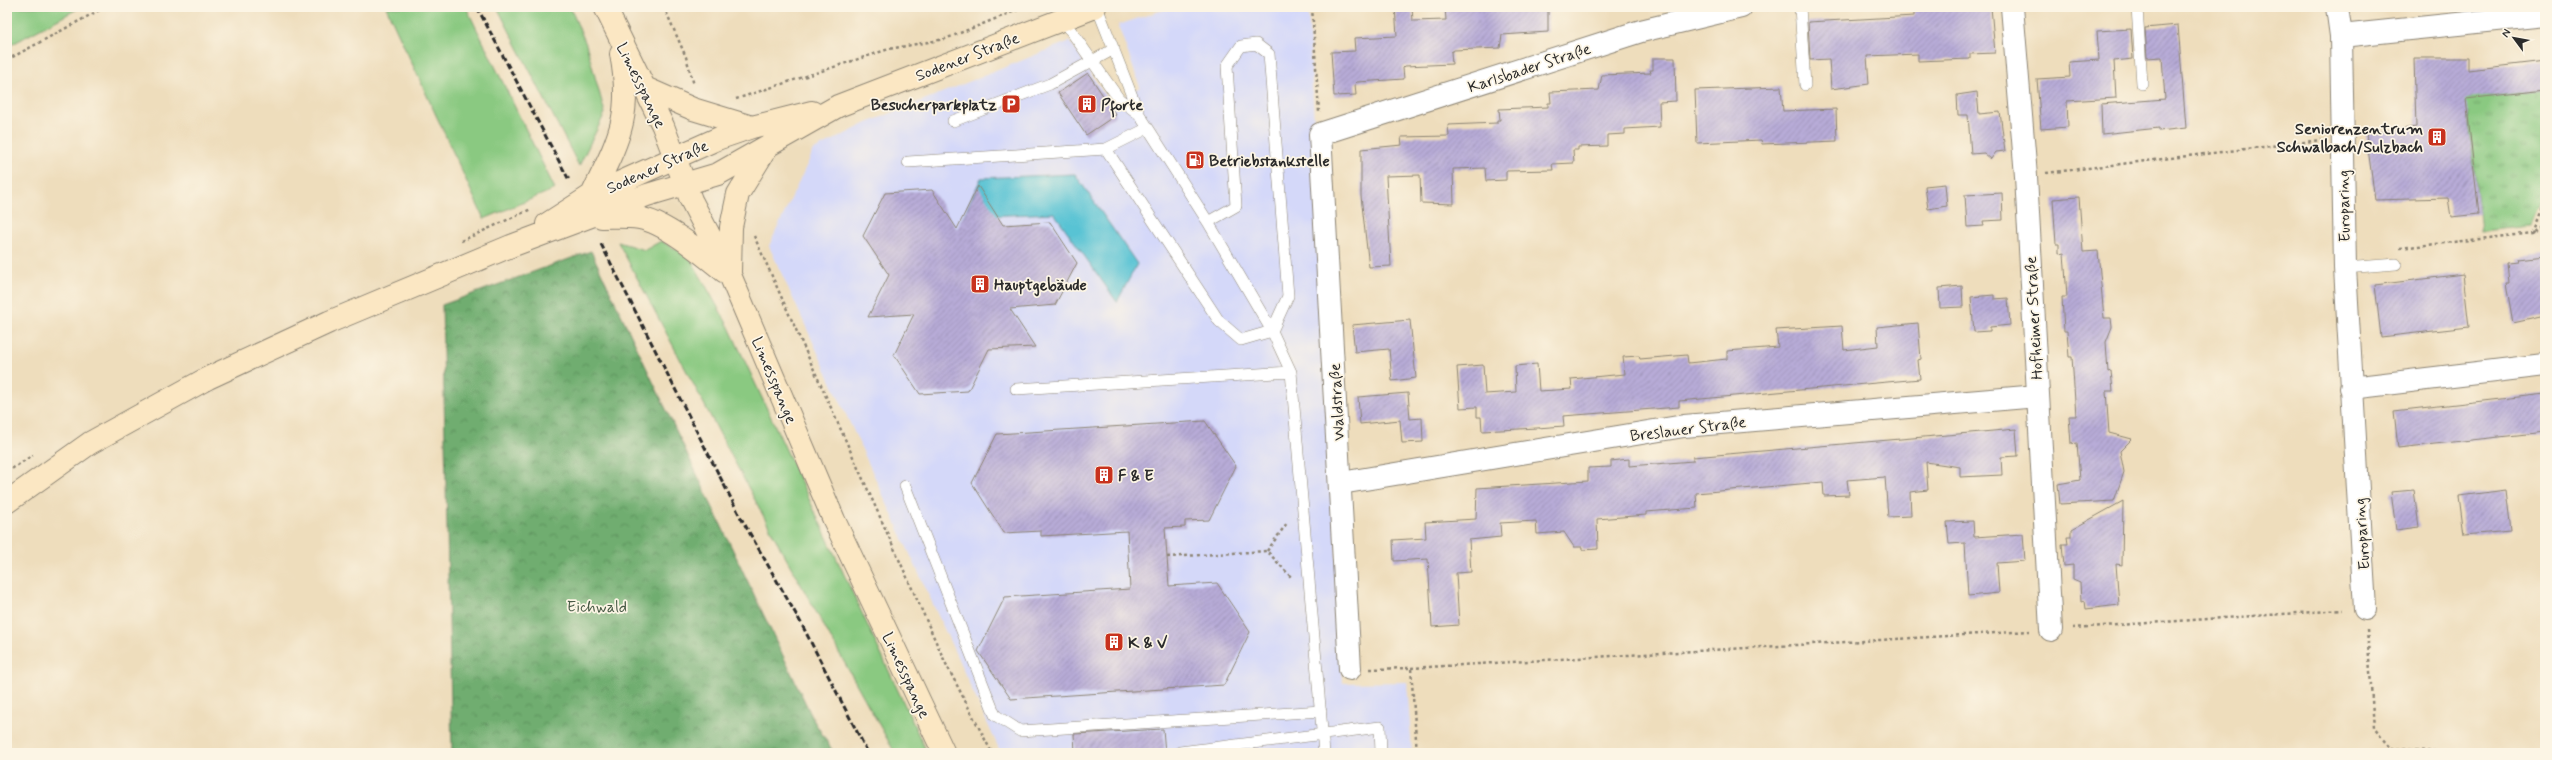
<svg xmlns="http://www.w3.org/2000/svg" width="2552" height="760" font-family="Mynerve,sans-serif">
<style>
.built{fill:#d4d8f9}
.green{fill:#8ac981;stroke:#5a7a56}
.forest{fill:url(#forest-crowns);stroke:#4d6c4d}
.park{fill:url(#park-tufts);stroke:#5a7a56}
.water{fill:#59c3d4;stroke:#427780}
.building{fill:url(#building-hatch)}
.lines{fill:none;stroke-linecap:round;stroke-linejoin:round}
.lane-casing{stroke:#8c8474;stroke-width:12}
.street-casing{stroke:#8c8474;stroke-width:24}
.secondary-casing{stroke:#8c8474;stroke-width:24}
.path{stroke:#8c8474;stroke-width:2.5;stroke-dasharray:3 3;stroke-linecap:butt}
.lane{stroke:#fff;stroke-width:11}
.street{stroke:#fff;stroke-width:22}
.secondary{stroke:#fbe7c3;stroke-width:22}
.rail{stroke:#2b2b2b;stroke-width:3;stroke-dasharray:6 3;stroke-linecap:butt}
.labels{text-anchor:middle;stroke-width:3.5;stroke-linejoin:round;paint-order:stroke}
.street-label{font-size:16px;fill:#2b2b2b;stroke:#fcf5e5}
.poi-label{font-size:16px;font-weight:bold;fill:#2b2b2b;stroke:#fcf5e5;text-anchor:start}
.park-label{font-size:16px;fill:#485a45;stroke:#fcf5e5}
</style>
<defs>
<pattern id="forest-crowns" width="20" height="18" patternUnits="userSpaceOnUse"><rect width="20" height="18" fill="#6fad6f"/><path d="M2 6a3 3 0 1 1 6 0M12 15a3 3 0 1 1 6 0" fill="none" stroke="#5b8d5b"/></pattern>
<pattern id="park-tufts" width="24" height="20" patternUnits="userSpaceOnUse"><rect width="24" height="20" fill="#8ac981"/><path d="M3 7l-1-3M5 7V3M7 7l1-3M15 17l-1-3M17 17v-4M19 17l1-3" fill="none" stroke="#71a36a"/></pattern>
<pattern id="building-hatch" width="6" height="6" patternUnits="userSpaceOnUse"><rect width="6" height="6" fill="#b8acd8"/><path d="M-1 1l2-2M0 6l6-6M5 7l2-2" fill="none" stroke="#968caf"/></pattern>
</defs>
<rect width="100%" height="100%" fill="#fcf5e5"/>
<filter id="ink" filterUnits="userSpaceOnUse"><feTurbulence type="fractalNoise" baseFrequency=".025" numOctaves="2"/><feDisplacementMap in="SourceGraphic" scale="8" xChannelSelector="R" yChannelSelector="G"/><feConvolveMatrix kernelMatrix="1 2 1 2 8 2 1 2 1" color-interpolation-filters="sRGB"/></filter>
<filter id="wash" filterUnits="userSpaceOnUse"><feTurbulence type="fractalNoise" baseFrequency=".012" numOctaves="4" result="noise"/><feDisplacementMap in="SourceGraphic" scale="16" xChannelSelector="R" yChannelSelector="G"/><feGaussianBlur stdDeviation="0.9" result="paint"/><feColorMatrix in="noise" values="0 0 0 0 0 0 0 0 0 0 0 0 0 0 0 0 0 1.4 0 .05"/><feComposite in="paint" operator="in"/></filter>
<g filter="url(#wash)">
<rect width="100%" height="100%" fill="#eeddbc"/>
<!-- built -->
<path class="built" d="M1172,7H1308L1343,683L1407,682L1412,753H1001L769,246L811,156L812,151L867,123L1070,41L1111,105L1140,87L1118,25Z"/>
<!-- green -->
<path class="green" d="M7,7H81L7,47Z
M386,7H466L555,189L484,219Z
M497,7H570L586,44L605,113L579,166Z
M661,241L689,256L729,327L927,753H895L781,549L618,242L645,250Z"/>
<!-- forest -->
<path class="forest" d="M591,251L814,721L834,753H452L442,305Z"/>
<!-- park -->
<path class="park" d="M2545,90V192L2531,226L2481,231L2468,112H2462L2460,99Z"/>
<!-- water -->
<path class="water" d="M1075,174L1137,264L1117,302L1054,213L963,217L981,178Z"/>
<g id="blocks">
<!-- building -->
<path class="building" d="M1395,7H1412L1413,21L1446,20L1445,7H1548V32L1502,35L1500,48L1454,50L1451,52L1452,64L1405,66L1403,68L1404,79L1357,82L1355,84L1356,95L1334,96L1331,52L1355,51L1354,38L1397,36Z
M1914,7H1991L1995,53L1970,54V59L1918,61V54L1867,56L1869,84L1831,89L1829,59L1810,60L1808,22L1914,16Z
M2178,25L2186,128L2159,131V128L2102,134L2101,104L2165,99L2162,57L2147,58L2145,28Z
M2131,29L2133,59L2114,61L2116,98L2067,101L2068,127L2041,129L2037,79L2070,77L2069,62L2099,60L2097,31Z
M1653,58H1675L1676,101L1659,102L1660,127L1625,129V134L1607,135V146L1578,147V150H1573L1574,163L1552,164L1553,170L1506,171V180L1486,181L1485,168L1453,169L1454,204L1421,203L1420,175L1386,176L1391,266L1369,267L1361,196V149L1402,145L1401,137L1449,136L1448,125L1497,123V120H1500L1499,109L1548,107V103H1551L1550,92L1599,90L1602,75L1651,73L1650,70H1653Z
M2414,58H2468V70L2545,61V90L2466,99L2479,214L2451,217L2448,198L2375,200L2366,134L2416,127Z
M1088,73L1116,115L1086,135L1058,93Z
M1781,87L1783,111L1836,109L1837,141L1762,144L1761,140L1697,143L1695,90Z
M1977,92L1979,114L2000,112L2005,151L1996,152L1991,159L1984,153L1971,154L1968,115H1958L1957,95Z
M1945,184L1947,206L1928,209L1925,186Z
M978,186L1003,225L1050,222L1077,263L1055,305L1010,309L1035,347L989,349L968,391L920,394L894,355L914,314L868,317L889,275L863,236L885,193L932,190L957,229Z
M2002,193L2003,220L1983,221L1984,226L1967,227L1965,195Z
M2079,197L2083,252L2098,251L2104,318H2111L2112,327L2106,342L2108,372L2111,371L2113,391H2106L2109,433L2132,439L2120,451L2124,472L2114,501L2060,504L2058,484L2080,480L2077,443L2071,444L2069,416H2076L2072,357H2069L2067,331H2064L2062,297H2067L2064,253L2059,254V244H2056L2053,199Z
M2545,256V316L2513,323L2506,283H2509L2507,263L2518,262L2517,259Z
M2463,274L2469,327L2381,337L2375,285Z
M1962,286L1963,307L1940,308L1939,288Z
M1994,295V299L2008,298L2010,325L1990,327V331L1974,332L1971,297Z
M1410,320L1416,378L1392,381L1389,349L1355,352L1352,325Z
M1918,323L1921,359L1918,360L1920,379L1679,401V407L1563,416L1564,426L1537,428L1482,431L1481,417H1477V407L1460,408L1457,367L1483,365L1485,394L1516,392L1515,366L1537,364L1539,391L1572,389L1571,379L1625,374L1623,357L1639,356L1640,359L1687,355L1688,363L1727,359V351L1778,347L1776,330L1842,326L1844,350L1878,346L1877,327Z
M1408,393L1410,419L1422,418L1423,442L1402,443L1400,420L1360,424L1358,397Z
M2545,394V432L2398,448L2394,411Z
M1205,421L1236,466L1209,520L1185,521V527L1165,528L1169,586L1217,583L1250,632L1224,685L1011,699L978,651L1005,597L1130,589L1127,531L1041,536V531L1004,533L972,483L997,434Z
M2016,429L2018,456L2001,457L2002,475L1960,477V467L1926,462L1928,490L1910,492L1911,516L1888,517L1885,477L1847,480L1849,495L1824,496L1823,482L1696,493L1697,508L1646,512V515L1597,519L1598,549L1582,550V547H1574L1564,532L1537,534L1536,521L1500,523L1501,537L1469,540L1471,572L1456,573L1459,625L1432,627L1428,559L1394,561L1393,540L1426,538L1425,522L1476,519L1477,488L1588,481V468L1611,467V461L1629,459V466L1693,461V457Z
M2414,490L2419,527L2396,530L2391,492Z
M2506,490L2511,531L2464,535L2459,496Z
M2123,501L2122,565L2116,564L2119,605L2086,609L2085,601L2081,602L2080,582L2073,579V565L2064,566L2062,544H2068L2067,537H2071V530Z
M1973,521L1974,537L2023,534L2025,561L1997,563L1999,593L1968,596L1965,543L1949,544L1947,522Z
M1163,729L1165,753H1075L1074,734Z"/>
</g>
</g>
<g filter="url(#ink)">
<use href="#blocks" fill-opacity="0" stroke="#8c8474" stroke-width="1"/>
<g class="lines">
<defs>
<path id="lane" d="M1097,7L1139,114L1208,222L1272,331L1291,372L1324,753
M1800,7L1805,85
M2137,7L2142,84
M1060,19L1071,31L1119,99L1139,114
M953,121L1050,84L1114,49
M1106,149L1219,321L1241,340L1272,331L1288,296L1269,54L1256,44L1241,46L1227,66L1236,206L1208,222
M908,162L1106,149L1148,128
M2345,268L2396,264
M1016,389L1291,372
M905,486L995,715L1020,731L1321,711
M1180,752L1380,727L1381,753"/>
<path id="street" d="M2012,7L2026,176L2051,630
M2337,7L2341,36L2345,268L2365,609
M2341,36L2545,15
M2351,388L2545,365
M1341,483L1684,426L2038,396
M1350,669L1320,134L1641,31L1741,7"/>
<path id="secondary" d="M605,7L663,126L691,200L730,275L834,520L944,753
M645,88L693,109L752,127
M592,195C618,140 633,117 621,54
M602,217C614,217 627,216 639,218C665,222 704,255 725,272
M547,224L592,195L717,139L752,127L812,112
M730,272L731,227L738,194L767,147
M7,502L90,443L208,378L329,322L511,246L647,195L718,174L838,106L1095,7"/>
</defs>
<!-- lane casing -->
<use href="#lane" class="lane-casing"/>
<!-- street casing -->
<use href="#street" class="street-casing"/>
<!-- secondary casing -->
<use href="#secondary" class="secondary-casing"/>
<!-- path -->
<path class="path" d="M664,7L686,57L694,85
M1312,7L1319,112
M7,60L105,7
M736,99L889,49L945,39L1025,7
M2046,173L2321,140
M2534,233L2545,204
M754,236L945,662L992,753
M461,241L531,209
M2400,248L2533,233L2545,225
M7,472L33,455
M1267,551L1287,523
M1167,557L1267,551L1292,578
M2073,628L2343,610
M2367,629L2374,728L2390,748L2445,753
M1411,668L2030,631
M1370,669L1411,668L1417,753"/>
<!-- lane -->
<use href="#lane" class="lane"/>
<!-- street -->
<use href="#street" class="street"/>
<!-- secondary -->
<use href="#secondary" class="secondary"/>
<!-- rail -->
<path class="rail" d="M477,7L569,180
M601,244L741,518L801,623L868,753"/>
</g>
</g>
<!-- icons -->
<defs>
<symbol id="parking-square" viewBox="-11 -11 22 22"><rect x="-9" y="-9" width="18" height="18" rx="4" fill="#c8321e" stroke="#fcf5e5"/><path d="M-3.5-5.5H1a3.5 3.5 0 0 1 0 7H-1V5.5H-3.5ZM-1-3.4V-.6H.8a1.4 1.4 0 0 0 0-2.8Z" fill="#fff"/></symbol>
<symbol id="building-square" viewBox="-11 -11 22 22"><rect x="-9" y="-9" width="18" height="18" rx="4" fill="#c8321e" stroke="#fcf5e5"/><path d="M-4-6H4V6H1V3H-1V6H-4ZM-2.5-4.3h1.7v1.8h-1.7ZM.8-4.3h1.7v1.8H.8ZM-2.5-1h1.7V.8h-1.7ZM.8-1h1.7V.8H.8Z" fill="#fff"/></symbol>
<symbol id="fuel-square" viewBox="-11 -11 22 22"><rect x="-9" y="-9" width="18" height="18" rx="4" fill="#c8321e" stroke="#fcf5e5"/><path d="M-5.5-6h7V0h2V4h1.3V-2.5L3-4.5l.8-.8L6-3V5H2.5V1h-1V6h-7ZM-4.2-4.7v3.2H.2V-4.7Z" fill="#fff"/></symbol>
</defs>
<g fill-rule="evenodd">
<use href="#parking-square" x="1000" y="93" width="22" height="22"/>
<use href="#building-square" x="1076" y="93" width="22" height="22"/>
<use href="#building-square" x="2426" y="126" width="22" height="22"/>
<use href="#fuel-square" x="1184" y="149" width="22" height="22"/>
<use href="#building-square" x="969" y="273" width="22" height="22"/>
<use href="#building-square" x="1093" y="464" width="22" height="22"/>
<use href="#building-square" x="1103" y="631" width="22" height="22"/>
</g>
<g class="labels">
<!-- street labels -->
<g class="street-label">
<text transform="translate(967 56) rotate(-21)" y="6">Sodener Straße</text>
<text transform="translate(1529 67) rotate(-18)" y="6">Karlsbader Straße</text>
<text transform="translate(642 85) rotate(64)" y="6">Limesspange</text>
<text transform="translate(657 166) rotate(-24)" y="6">Sodener Straße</text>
<text transform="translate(2343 206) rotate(-91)" y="6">Europaring</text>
<text transform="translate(2033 318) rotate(-93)" y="6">Hofheimer Straße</text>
<text transform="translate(775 380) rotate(67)" y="6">Limesspange</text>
<text transform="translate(1336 402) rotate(-93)" y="6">Waldstraße</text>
<text transform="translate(1688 428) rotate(-7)" y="6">Breslauer Straße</text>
<text transform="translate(2361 534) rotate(-94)" y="6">Europaring</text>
<text transform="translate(907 675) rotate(65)" y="6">Limesspange</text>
</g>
<!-- poi labels -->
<g class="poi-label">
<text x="997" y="110" text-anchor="end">Besucherparkplatz</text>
<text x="1101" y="110">Pforte</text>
<text x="2423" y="134" text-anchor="end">Seniorenzentrum<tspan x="2423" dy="18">Schwalbach/Sulzbach</tspan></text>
<text x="1209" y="166">Betriebstankstelle</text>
<text x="994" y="290">Hauptgebäude</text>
<text x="1118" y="481">F &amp; E</text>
<text x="1128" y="648">K &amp; V</text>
</g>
<!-- park labels -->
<g class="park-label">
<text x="597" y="612">Eichwald</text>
</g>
</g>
<!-- margin -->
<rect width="2552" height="760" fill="none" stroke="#fcf5e5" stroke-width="24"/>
<!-- north arrow -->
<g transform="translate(2514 38) rotate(302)" stroke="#fcf5e5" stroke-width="3" paint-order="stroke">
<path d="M0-3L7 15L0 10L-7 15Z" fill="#2b2b2b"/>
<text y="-6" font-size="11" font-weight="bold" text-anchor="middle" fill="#2b2b2b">N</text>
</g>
</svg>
